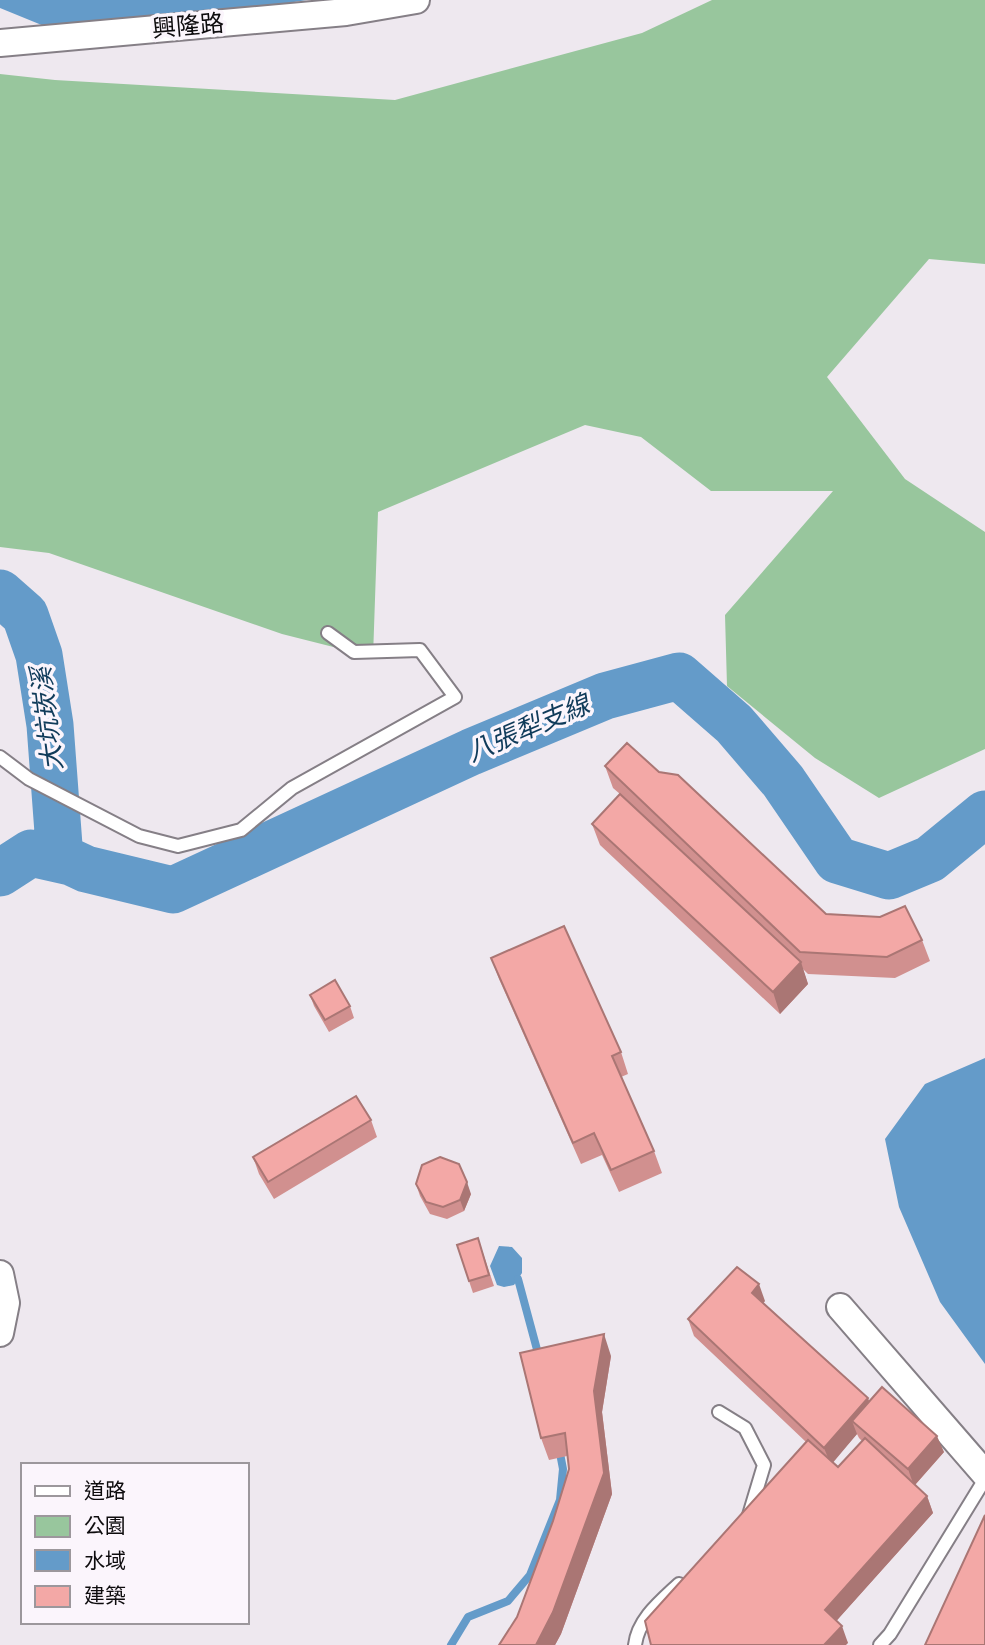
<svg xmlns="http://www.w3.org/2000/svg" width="985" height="1645" font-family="'Nunito Sans','Noto Sans TC',sans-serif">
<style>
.green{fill:#98c69d}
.water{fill:#649bc9}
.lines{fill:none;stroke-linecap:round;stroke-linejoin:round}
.stream{stroke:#649bc9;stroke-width:8}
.river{stroke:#649bc9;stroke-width:47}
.service-casing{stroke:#857f86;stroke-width:16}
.minor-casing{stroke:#857f86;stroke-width:30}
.service{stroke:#fff;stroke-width:12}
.minor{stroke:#fff;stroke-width:26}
.wall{fill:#d1908f;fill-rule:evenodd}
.shaded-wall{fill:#aa7674}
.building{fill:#f3a8a6;stroke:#aa7674;stroke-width:2}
.labels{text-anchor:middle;stroke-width:7;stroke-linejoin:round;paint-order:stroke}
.street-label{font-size:24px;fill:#0d0b0d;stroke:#fbf5fc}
.water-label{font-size:26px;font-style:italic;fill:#103b5a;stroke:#fbf5fc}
</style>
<rect width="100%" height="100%" fill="#eee8ef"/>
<!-- green -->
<path class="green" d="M712,0H985V264L929,259L827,377L905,479L985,532V749L879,798L815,758L727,686L725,615L833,491H711L641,437L585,425L378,512L373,657L282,634L49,553L0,547V74L55,80L395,100L642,33Z"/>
<!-- water -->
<path class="water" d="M0,0H307L71,37L0,8Z
M985,1058V1364L940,1302L899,1207L885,1139L925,1084Z
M499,1246L512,1247L522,1258V1273L514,1285L504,1287L497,1285L490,1266Z"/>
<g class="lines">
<!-- stream -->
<path class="stream" d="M518,1279L539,1357
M451,1645L468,1617L508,1601L530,1575L560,1500L563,1469L559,1448"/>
<!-- river -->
<path class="river" d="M0,593L25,615L39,655L50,725L60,859
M0,873L31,853L71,862L86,869L173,890L471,752L605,696L679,676L734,724L783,781L837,860L889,876L930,859L985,814"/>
<defs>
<path id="service" d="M0,757L29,779L139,836L178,846L241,830L292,788L455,697L420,650L354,652L328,633
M719,1412L745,1428L764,1465L749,1515
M635,1645C638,1619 661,1601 679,1584
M880,1645L890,1634L985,1479"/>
<path id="minor" d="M0,43L346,12L416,0
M0,1274L6,1303L0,1333
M840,1307L985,1474"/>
</defs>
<!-- service casing -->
<use href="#service" class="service-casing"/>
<!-- minor casing -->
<use href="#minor" class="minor-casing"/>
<!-- service -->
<use href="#service" class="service"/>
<!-- minor -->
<use href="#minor" class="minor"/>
</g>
<!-- wall -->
<path class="wall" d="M605,766L659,772L826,914L922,940L930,961L895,978L808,974L803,969L808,984L780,1014L600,845L592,824L620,794L613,788Z
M491,958L621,1052L628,1074L621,1077L654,1151L662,1173L619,1192L602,1155L581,1164L499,979Z
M310,995L350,1006L354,1018L329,1032L314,1006Z
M371,1120L377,1137L274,1199L259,1174L253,1157Z
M416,1184L471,1194L464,1211L447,1219L430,1214L420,1196Z
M478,1238L494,1286L473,1293L457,1245Z
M765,1301L763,1303L869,1401L944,1452L915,1485L927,1496L933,1513L836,1621L848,1643L651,1645L806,1442L694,1336L688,1319ZM857,1434L859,1438L862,1441L838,1467L832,1462Z
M611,1356L602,1412L612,1494L561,1634L555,1645H499L517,1617L553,1521L569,1469L567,1456L549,1460L541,1438Z"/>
<!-- shaded-wall -->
<path class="shaded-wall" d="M801,962L808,984L780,1014L773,992Z
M467,1182L471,1194L464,1211L460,1200Z
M759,1284L765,1301L758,1309L752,1293Z
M604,1334L611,1356L602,1412L612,1494L561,1634L555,1645H536Z
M868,1398L874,1415L852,1421L857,1434L831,1465L824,1448Z
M937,1436L944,1452L914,1486L908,1469Z
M927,1496L933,1513L831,1627L825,1610Z
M842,1626L848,1643L846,1645H824Z"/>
<!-- building -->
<path class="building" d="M627,743L659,772L678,775L826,914L880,917L905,906L922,940L887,957L800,952L605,766Z
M620,794L801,962L773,992L592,824Z
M564,926L621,1052L612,1056L654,1151L611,1170L594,1133L573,1143L491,958Z
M335,980L350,1006L325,1020L310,995Z
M356,1096L371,1120L268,1182L253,1157Z
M440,1157L459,1164L467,1182L460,1200L443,1207L426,1202L416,1184L422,1165Z
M478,1238L489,1275L469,1281L457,1245Z
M737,1267L759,1284L752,1293L868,1398L824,1448L688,1319Z
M604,1334L594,1391L604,1473L553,1612L536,1645H499L517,1617L553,1521L569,1469L565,1433L541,1438L520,1353Z
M882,1387L937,1436L908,1469L852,1421Z
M865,1438L927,1496L825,1610L842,1626L824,1645H651L645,1621L808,1440L838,1467Z
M985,1515V1645H925Z"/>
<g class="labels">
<!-- street labels -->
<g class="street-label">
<text transform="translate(188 26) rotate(-5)" y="8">興隆路</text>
</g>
<!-- water labels -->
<g class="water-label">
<text transform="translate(47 719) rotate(-97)" y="9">大坑崁溪</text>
<text transform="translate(528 728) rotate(-23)" y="9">八張犁支線</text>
</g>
</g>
<!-- legend -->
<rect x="21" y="1463" width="228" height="161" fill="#fbf5fc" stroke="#9c979c" stroke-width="2"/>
<rect x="35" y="1486" width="35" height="10" fill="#ffffff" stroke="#9c979c" stroke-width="2"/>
<text x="84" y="1498" font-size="21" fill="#0d0b0d">道路</text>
<rect x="35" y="1516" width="35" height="21" fill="#98c69d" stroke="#9c979c" stroke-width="2"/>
<text x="84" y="1533" font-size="21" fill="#0d0b0d">公園</text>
<rect x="35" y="1550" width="35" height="21" fill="#649bc9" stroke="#9c979c" stroke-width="2"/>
<text x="84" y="1568" font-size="21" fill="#0d0b0d">水域</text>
<rect x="35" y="1586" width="35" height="21" fill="#f3a8a6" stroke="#9c979c" stroke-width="2"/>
<text x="84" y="1603" font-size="21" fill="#0d0b0d">建築</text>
</svg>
